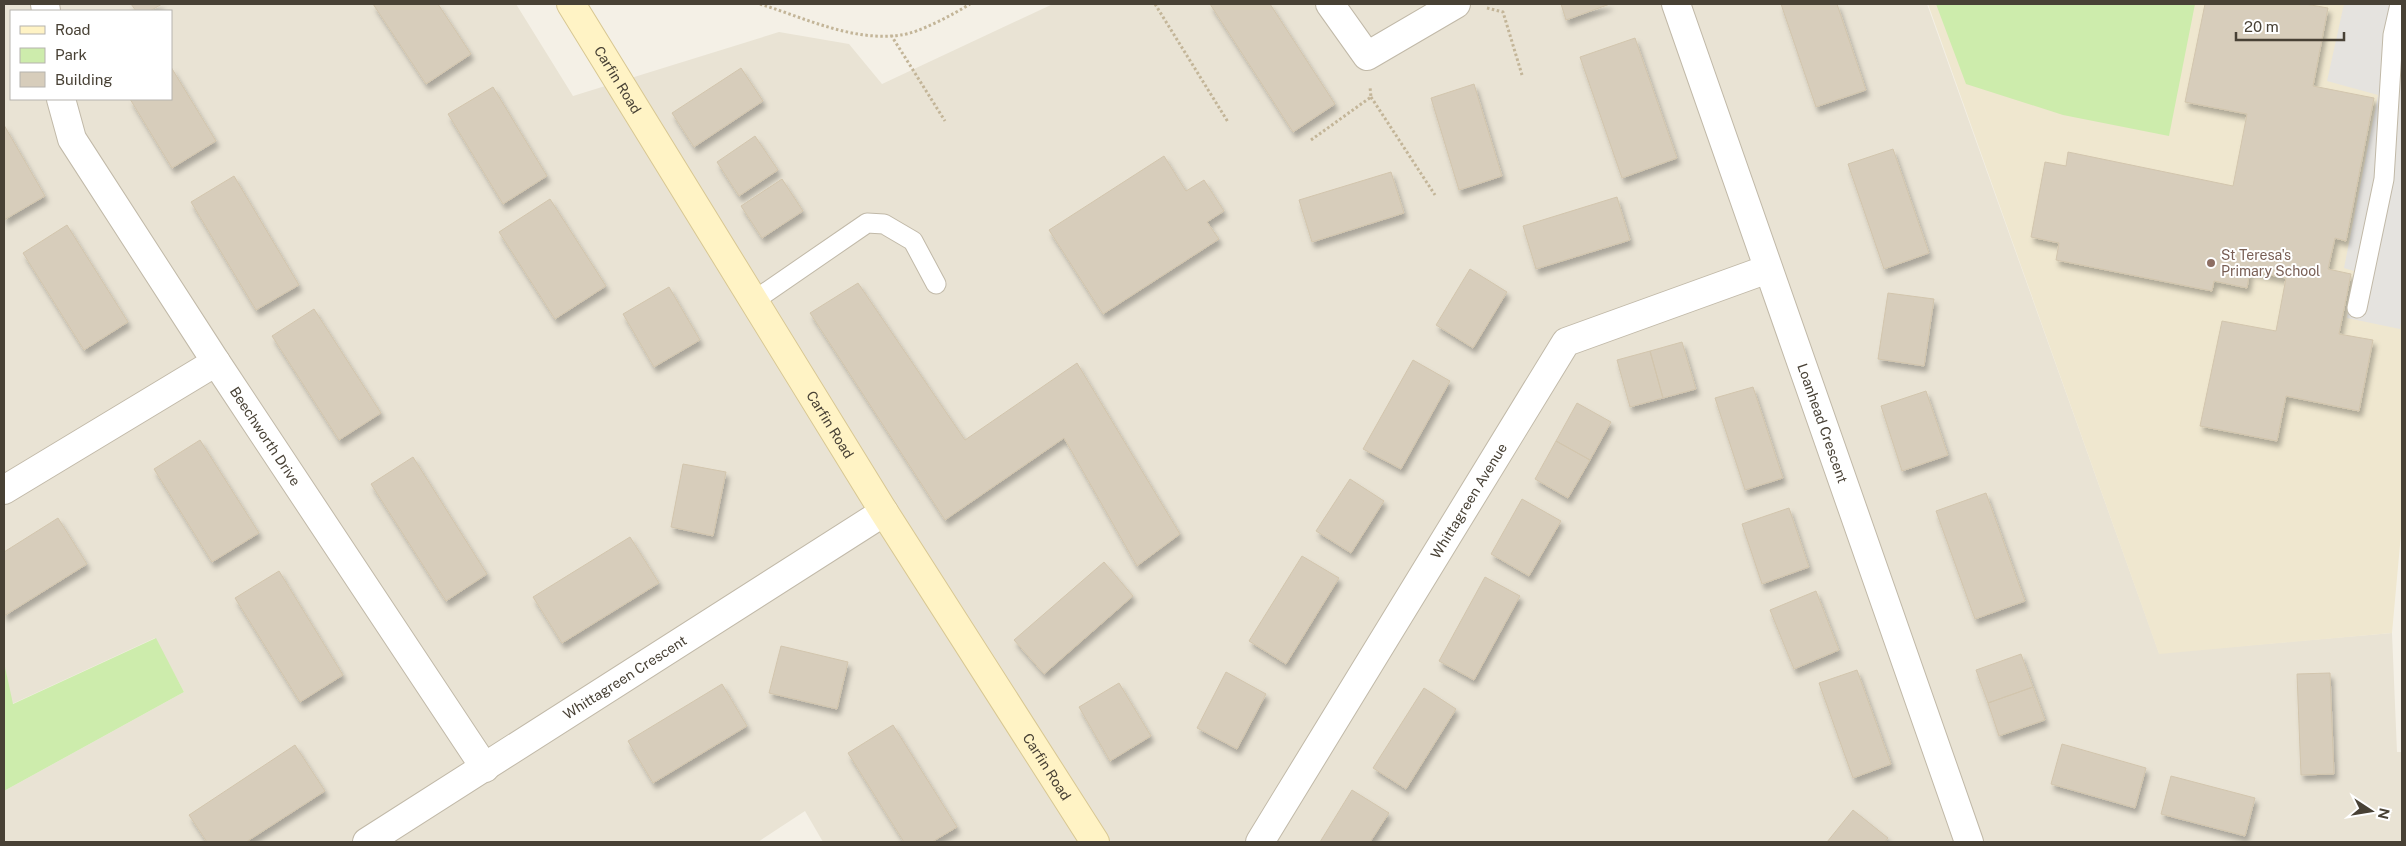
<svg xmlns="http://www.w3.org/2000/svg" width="2406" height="846" font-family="'Public Sans',sans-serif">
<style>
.residential{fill:#e9e3d4;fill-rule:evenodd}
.education{fill:#efe7cf}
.green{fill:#cdecac}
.parking{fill:#e5e3df}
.building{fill:#d7cdbb;stroke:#d2c5ad;filter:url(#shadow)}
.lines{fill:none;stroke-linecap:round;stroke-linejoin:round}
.service-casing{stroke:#c1b9a8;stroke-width:21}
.minor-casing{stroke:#c1b9a8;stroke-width:30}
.secondary-casing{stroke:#d8c792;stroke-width:30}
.path{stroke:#c3b598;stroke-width:3;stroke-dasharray:2.5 2.5;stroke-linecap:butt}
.service{stroke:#fff;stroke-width:19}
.minor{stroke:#fff;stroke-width:28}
.secondary{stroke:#fff3c5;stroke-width:28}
.education-dot{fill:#8d6e63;stroke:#fff;stroke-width:2}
.labels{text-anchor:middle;stroke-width:4;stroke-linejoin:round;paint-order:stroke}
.street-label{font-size:14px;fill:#484135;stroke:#fff}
.education-label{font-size:14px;fill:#785e54;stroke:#fff;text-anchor:start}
</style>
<defs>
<filter id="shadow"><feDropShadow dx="3" dy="5.5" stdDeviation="2.5" flood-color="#0004"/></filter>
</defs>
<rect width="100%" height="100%" fill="#f4f0e6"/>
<!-- residential -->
<path class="residential" d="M4,4H516L573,96L779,32L849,44L882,84L1053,4H1927L2159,653L2392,633L2397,752H2402V842H823L805,811L758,842H4V791L184,692L155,638L12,704L4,662ZM11,11H171V99H11Z"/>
<!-- education -->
<path class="education" d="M1928,4H2402V523L2392,633L2159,654Z"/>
<!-- green -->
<path class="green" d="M1936,4H2195L2169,136L2063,115L1966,84Z
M156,638L184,692L4,791V662L13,704Z"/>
<!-- parking -->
<path class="parking" d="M2344,4H2402V318L2400,329L2347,318L2354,271L2344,268L2378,95L2327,81Z"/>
<!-- building -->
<path class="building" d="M131,4H162L150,11H136Z
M373,4H438L471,54L426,84Z
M1210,4H1270L1335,104L1293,132Z
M1561,4H1610L1566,20Z
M1781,4H1837L1866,90L1816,107Z
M2205,4H2305L2328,8L2313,86L2374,98L2346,241L2335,238L2328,269L2351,274L2339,334L2373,340L2359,411L2286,396L2277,441L2200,426L2222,321L2276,331L2286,278L2250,271L2247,288L2214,281L2212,291L2056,260L2059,243L2031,237L2045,162L2066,166L2068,152L2233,186L2247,114L2185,102Z
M1635,38L1677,158L1622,178L1580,57Z
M171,67L216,141L172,168L130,99H171Z
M741,68L763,101L694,147L672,113Z
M1474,84L1502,176L1459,190L1431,98Z
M493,87L547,176L503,204L448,114Z
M4,125L45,196L4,220Z
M755,136L778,170L739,196L717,162Z
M1893,149L1929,253L1884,269L1848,164Z
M1164,156L1186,191L1204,180L1224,211L1207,222L1219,239L1103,314L1049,230Z
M1391,172L1404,213L1312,242L1299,200Z
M234,176L299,285L256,310L191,202Z
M782,179L803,211L762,238L741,206Z
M1617,197L1630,240L1536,269L1523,226Z
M550,199L606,286L555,319L499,232Z
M67,225L128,322L84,350L23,253Z
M1470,269L1507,292L1473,348L1436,325Z
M858,283L965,440L1077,363L1180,534L1137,566L1064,438L945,520L810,313Z
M669,287L700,340L654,367L623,314Z
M1888,293L1934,299L1924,366L1878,359Z
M314,309L381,413L339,440L272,336Z
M1682,342L1696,389L1663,398L1650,351Z
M1650,351L1663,398L1630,407L1617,360Z
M1413,360L1450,381L1401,469L1363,449Z
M1753,387L1783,478L1745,490L1715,398Z
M1926,391L1948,455L1902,471L1881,406Z
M1577,403L1611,422L1590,460L1556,441Z
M200,440L259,533L212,562L154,469Z
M1556,441L1590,460L1568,498L1535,479Z
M413,457L487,574L446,601L371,484Z
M683,464L726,472L713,536L671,527Z
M1350,479L1384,501L1351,553L1316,531Z
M1986,493L2025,601L1975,619L1936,511Z
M1522,499L1561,521L1529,576L1491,554Z
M1789,508L1809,567L1762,584L1742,524Z
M58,518L87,564L4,616V552Z
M630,537L659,583L562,643L533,597Z
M1302,556L1339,578L1286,664L1249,641Z
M1104,562L1133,596L1044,674L1014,640Z
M279,571L343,675L300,702L235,598Z
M1485,577L1520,596L1474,680L1439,661Z
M1816,591L1839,650L1794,669L1770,610Z
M781,646L848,662L837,709L769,693Z
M2021,654L2033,687L1988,703L1976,670Z
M1857,670L1891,764L1853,778L1819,683Z
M1226,672L1266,694L1237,749L1197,728Z
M2330,673L2334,774L2301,775L2297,674Z
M1119,683L1151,736L1110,761L1079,707Z
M722,684L747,726L653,783L628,741Z
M2033,687L2045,720L1999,736L1988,703Z
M1424,688L1456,709L1406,789L1373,768Z
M893,725L957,827L932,842H904L848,753Z
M2062,744L2146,768L2135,808L2051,784Z
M295,745L325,791L246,842H207L189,815Z
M2171,776L2255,798L2245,836L2161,814Z
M1352,790L1389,813L1370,842H1320Z
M1853,810L1888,838L1885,842H1827Z"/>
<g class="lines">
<defs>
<path id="service" d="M755,300L867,223L884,224L913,241L936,284
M2357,308L2384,179L2393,35L2400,4"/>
<g id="minor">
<path d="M45,4L46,11"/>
<path d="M1330,4L1367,56L1456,4"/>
<path id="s1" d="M1676,4L1969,842"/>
<path id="s2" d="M61,99L72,139L216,362L485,768"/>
<path d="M4,490L216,362"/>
<path id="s3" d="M367,842L884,512"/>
<path id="s4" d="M1260,842L1566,342L1768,269"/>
</g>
<g id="secondary">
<path id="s5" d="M571,4L884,512L1095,842"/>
</g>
</defs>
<!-- service casing -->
<use href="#service" class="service-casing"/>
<!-- minor casing -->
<use href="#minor" class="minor-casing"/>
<!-- secondary casing -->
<use href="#secondary" class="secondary-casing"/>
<!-- path -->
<path class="path" d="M760,4C805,18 853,42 901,35C919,33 954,14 970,4
M1155,4L1228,122
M1487,8L1503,12L1522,75
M891,35L945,121
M1371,97L1435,195
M1311,140L1371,97L1370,87"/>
<!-- service -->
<use href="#service" class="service"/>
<!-- minor -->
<use href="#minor" class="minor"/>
<!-- secondary -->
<use href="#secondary" class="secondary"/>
</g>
<!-- markers -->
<circle class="education-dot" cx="2211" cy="263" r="5"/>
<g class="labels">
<!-- street labels -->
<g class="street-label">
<text dy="5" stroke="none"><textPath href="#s5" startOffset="89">Carfin Road</textPath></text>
<text dy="5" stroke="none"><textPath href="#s1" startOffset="444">Loanhead Crescent</textPath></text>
<text dy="5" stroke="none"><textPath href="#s5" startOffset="494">Carfin Road</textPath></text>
<text dy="5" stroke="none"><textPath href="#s2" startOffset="396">Beechworth Drive</textPath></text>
<text dy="5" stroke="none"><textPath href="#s4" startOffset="400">Whittagreen Avenue</textPath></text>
<text dy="5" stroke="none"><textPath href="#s3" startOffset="306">Whittagreen Crescent</textPath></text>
<text dy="5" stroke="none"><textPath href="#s5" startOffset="899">Carfin Road</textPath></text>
</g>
<!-- education labels -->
<g class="education-label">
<text x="2221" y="260">St Teresa's<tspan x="2221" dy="16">Primary School</tspan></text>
</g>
</g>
<!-- border -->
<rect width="2406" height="846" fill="none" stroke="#484135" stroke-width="10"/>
<!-- legend -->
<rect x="10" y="10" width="162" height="90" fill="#ffffff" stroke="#b6b3ae"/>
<rect x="20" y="26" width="25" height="8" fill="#fff3c5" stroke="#b6b3ae"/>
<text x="55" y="35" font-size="15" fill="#484135">Road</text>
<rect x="20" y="48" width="25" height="15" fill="#cdecac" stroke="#b6b3ae"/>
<text x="55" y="60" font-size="15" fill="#484135">Park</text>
<rect x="20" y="72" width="25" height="15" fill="#d7cdbb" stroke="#b6b3ae"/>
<text x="55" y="85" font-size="15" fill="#484135">Building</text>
<!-- north arrow -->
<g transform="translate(2371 811) rotate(102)" stroke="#ffffff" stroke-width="4" paint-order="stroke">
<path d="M0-4L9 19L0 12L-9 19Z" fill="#484135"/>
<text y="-8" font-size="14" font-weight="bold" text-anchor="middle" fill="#484135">N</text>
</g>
<!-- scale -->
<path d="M2236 32v8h108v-8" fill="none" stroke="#484135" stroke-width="2.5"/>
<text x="2244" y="32" font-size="15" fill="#484135" stroke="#ffffff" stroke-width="4" paint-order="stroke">20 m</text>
</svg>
